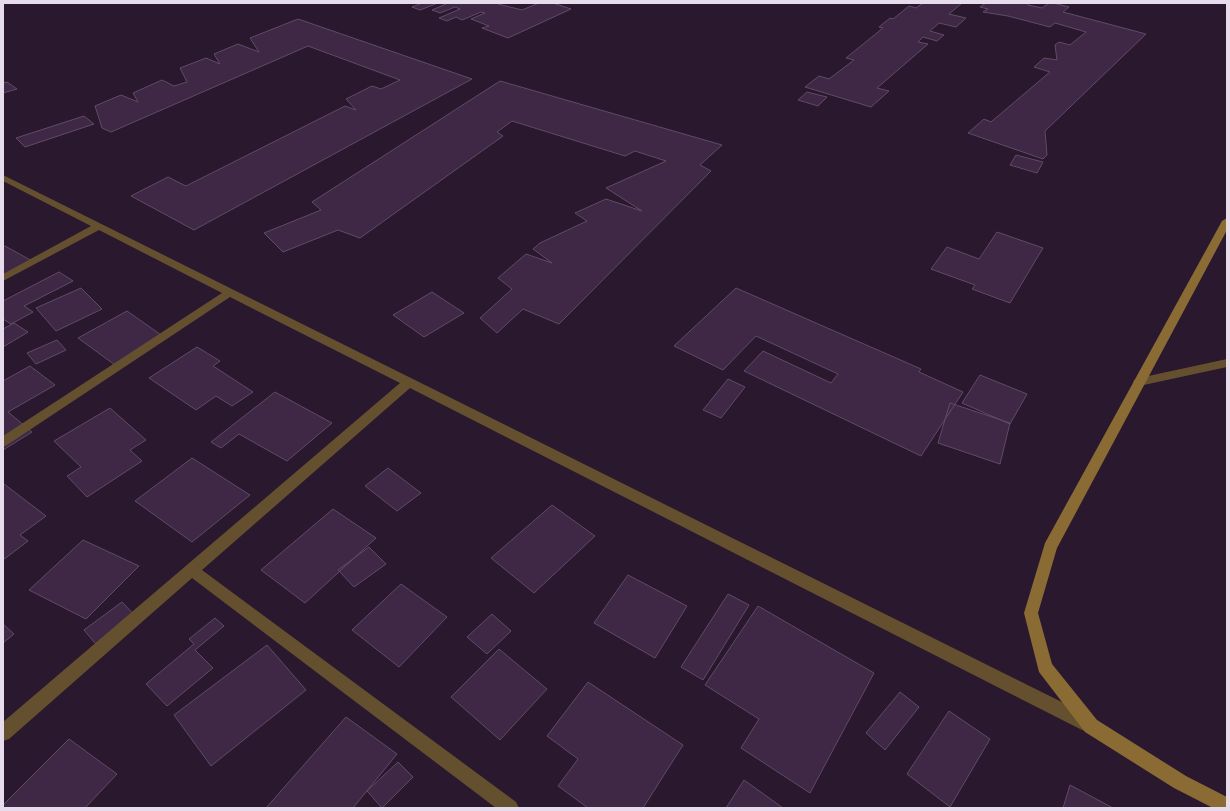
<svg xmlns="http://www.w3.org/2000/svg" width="1230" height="811" font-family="'Crimson Pro',serif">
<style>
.building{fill:#3f2746;stroke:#5f4c65}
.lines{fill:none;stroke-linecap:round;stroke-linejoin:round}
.street{fill:#64502f;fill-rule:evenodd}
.secondary{fill:#8a6b34;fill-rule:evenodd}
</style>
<rect width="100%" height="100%" fill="#29182e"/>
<!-- building -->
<path class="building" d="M422,3H438L420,10L412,7Z
M443,3H500L498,4L522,10L539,3H553L571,9L508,38L482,28L489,26L471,19L485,13L481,12L462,20L456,17L447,21L439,18L460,9L455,7L440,13L432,10L446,4Z
M923,3H962L949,14L966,18L956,27L939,23L930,31L944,35L937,41L923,37L918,42L928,44L877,88L889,91L871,107L805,87L819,76L829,79L854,60L846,58L883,28L879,27L890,18L893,19L909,6L916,8Z
M986,3H1028V5L1042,8L1049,3H1053L1069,7L1063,12L1146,34L1045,131L1047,155L1043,159L968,133L984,119L991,122L1050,72L1034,67L1044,58L1057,60L1055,45L1059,42L1070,45L1086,32L1055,23L1050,27L1008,16L983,12L988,9L980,7Z
M298,19L472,79L194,230L131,196L168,177L186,186L345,106L356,110L346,99L372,86L381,89L400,80L308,46L111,132L102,128L95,106L121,95L138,102L133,93L162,80L174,86L187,82L180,68L206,58L220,64L214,54L238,44L259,52L250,38Z
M500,81L722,145L700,165L711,171L559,324L523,309L497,333L480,318L512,289L498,278L526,254L552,263L533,249L540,243L587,221L575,213L606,199L642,211L606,188L666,161L635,151L625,156L512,121L497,132L503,136L360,238L338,230L283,252L264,233L321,210L312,202Z
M7,82L17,89L3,93V83Z
M807,92L827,97L818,106L798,100Z
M84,116L94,124L25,147L16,138Z
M1016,155L1043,162L1037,173L1010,165Z
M997,232L1043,248L1010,303L972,289L975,285L931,269L947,247L979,259Z
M5,246L34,262L3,278V247Z
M59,272L73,281L24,306L33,312L11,324L3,319V301Z
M81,288L102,309L56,331L36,308Z
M736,288L921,369L919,372L963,392L921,456L744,371L763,351L831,383L838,374L756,336L723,370L674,346Z
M432,292L464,313L424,337L393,315Z
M127,311L164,337L115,365L78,338Z
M14,323L28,332L3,347V329Z
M57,340L66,350L36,364L27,353Z
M197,347L220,361L213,366L253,392L232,406L216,396L196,410L149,378Z
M30,366L55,385L8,412L32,432L3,450V381Z
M980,375L1027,394L1010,424L962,403Z
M728,379L745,387L721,418L703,410Z
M275,392L332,423L287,461L239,434L221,448L211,442Z
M950,403L1010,423L1000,464L938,443Z
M110,408L146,440L130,450L142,461L87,497L67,476L81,467L54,441Z
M192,458L250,495L192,542L135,501Z
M388,468L421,493L397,511L365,486Z
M4,484L46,516L20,535L28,541L3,560V485Z
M552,505L595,536L534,593L491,558Z
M333,509L376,538L305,603L261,570Z
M83,540L139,566L86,619L29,590Z
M369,547L386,564L354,587L338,570Z
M628,575L687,606L655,658L594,623Z
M401,584L447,617L399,667L352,630Z
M728,594L749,605L703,680L681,667Z
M122,602L139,620L100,649L84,630Z
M758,606L874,673L810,793L741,748L759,719L705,685Z
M492,614L511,631L487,654L467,637Z
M215,618L224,626L195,650L213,668L167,706L146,684L194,644L189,639Z
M3,624L14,634L3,643Z
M267,645L306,690L211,766L174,715Z
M499,649L547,689L500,740L451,697Z
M588,682L683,745L643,808H588L558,786L578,759L547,736Z
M900,692L919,707L885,750L866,733Z
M949,711L990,739L950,807L907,774Z
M346,717L397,754L353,808H266Z
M69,739L117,774L85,808H3V805Z
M398,762L413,777L382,808L367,791Z
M744,780L783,808H726Z
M1070,785L1113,808H1063Z"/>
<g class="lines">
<!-- street -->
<path class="street" d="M3,175L1094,718L1096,724L1094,730L1088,732L1082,730L410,388L202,570L516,802L519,808H496L192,578L9,739L3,741V722L400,383L230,297L7,445L3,447V436L222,293L99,230L3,281V274L91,226L3,181Z
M1227,359V367L1139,386L1135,385L1133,382L1135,379L1139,378Z"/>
<!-- secondary -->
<path class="secondary" d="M1227,218V230L1057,548L1038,613L1052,664L1097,720L1186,776L1227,797V808H1213L1174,788L1085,732L1039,672L1024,613L1045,543L1222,221Z"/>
</g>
<!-- border -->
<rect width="1230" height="811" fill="none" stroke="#e7dceb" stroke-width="8"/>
</svg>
